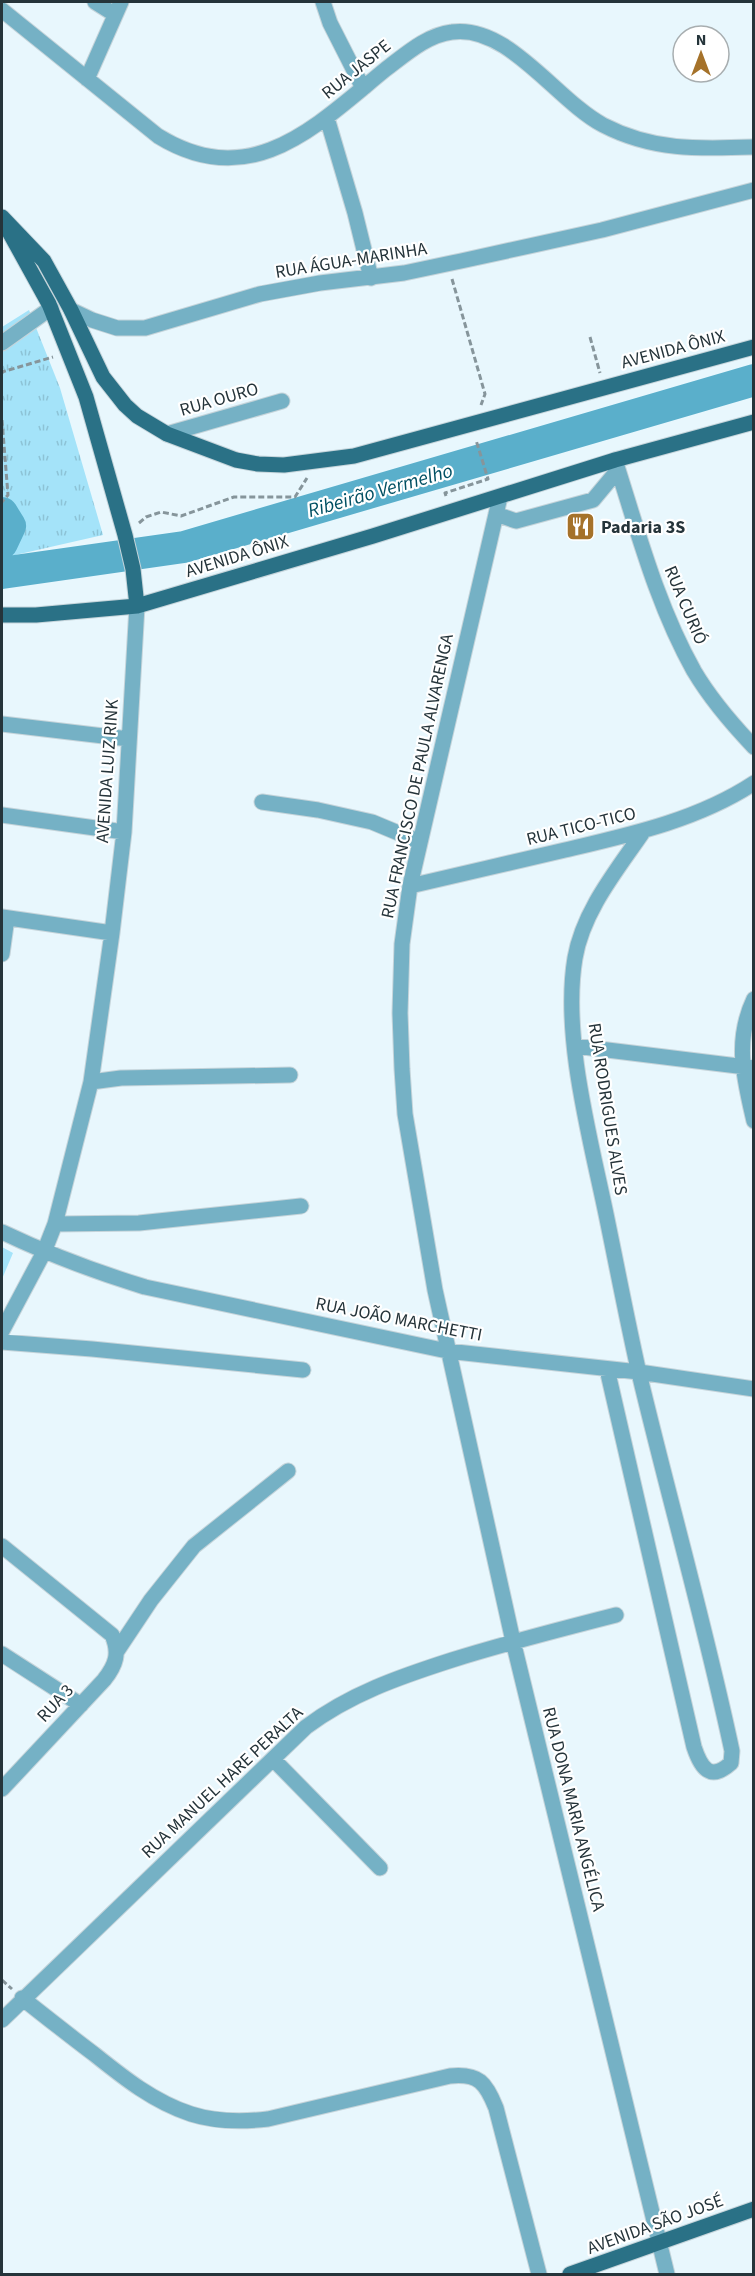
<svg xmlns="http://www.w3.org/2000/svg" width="755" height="2276" font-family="'Source Sans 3',sans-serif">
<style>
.green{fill:#a4e3f9}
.park{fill:url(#park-tufts)}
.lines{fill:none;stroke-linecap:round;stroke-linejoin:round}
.river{stroke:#5aafcb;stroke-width:32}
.minor-casing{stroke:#c5d4da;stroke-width:17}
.major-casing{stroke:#c5d4da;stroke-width:17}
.path{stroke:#86959b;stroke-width:3;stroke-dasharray:6 3;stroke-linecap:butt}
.minor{stroke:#75b1c5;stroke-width:15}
.major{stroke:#2a7186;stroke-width:15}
.labels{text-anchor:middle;stroke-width:4.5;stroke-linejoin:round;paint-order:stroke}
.street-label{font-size:18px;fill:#25343a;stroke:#fff}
.poi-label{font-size:18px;font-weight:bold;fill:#25343a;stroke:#fff;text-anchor:start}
.water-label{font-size:20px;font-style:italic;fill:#004f62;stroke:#fff}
</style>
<defs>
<pattern id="park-tufts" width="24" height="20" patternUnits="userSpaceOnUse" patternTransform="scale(1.5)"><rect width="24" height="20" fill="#a4e3f9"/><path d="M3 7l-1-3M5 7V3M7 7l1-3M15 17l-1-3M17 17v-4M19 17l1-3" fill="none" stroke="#8dc3d6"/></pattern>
</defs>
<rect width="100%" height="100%" fill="#e8f7fd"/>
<!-- green -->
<path class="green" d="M2,1247L13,1253L2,1279Z"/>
<!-- park -->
<path class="park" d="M29,310L60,388L103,535L2,558V327Z"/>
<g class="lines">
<!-- river -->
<path class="river" d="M2,513L10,526L2,543
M2,573L184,547L754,380"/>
<defs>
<path id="minor" d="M95,2L114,14
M323,2L330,23L363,88
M2,10L158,136C252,194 317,125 386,69C406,54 427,35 452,32C508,24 556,100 603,125C653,151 699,149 754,147
M87,79L121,2
M327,118L355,213L371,278
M71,310L92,320L117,328H145L260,294L320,283L404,273L461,261L602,230L754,190
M2,343L51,308
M167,434L282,401
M615,460C638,532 657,605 694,671C710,698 732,724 754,747
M500,497L410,886L402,944L400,1013L402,1069L405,1114L435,1290L513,1641L667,2274
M496,514L516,521L593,500L618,470
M2,724L129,739
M262,802L318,810L372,822L420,842
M2,815L124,832
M410,886C462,874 513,862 565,850C629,835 698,820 754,783
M2,917L112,933
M2,954L7,918
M754,999C734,1041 744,1078 754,1121
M575,1046L754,1068
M91,1082L121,1078L290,1075
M55,1224L139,1223L301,1206
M2,1232C48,1254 96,1272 145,1287L447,1351L639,1372L754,1389
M2,1331L44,1252L55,1224L91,1082L112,933L124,832L137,606
M2,1342L92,1349L303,1370
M607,1369L694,1747C701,1768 710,1782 731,1763L732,1751C705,1624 669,1499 639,1373C627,1320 617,1267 606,1214C590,1137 562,1035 575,958C583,911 617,870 643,832
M2,1546L112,1635C120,1653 116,1665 104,1680L2,1789
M117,1651L151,1600L194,1546L288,1471
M2,1654L81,1705
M273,1759L380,1868
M22,1998C46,2017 70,2036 94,2054C124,2078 154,2102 191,2114C216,2122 242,2122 268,2119L450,2076C479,2073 486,2083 496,2108L539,2274
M2,2020L306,1727C350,1694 399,1677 452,1660C506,1643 561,1629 616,1615"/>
<path id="major" d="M2,217L44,261L71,310L103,377L125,405L137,416L167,434L236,460L258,464L284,465L354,456L754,347
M7,228L49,304L86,397L125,535L133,569L137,606
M2,615H36L137,606L373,536L615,460L754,422
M570,2274L754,2209"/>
</defs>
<!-- minor casing -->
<use href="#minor" class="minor-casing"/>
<!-- major casing -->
<use href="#major" class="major-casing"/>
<!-- path -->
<path class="path" d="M452,279L485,394L481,405
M590,337L600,373
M2,374V372L53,357
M2,420L8,495L2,502
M446,496L445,493L488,479L476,440
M139,523L146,517L161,512L181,516L234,497H295L307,478
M2,1980L12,1989"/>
<!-- minor -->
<use href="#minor" class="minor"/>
<!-- major -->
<use href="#major" class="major"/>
</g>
<!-- icons -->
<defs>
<symbol id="restaurant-square" viewBox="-11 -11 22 22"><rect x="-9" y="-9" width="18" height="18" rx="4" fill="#a5722a" stroke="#fff"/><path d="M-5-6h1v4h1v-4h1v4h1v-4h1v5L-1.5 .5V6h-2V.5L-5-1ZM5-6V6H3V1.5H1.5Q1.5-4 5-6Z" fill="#fff"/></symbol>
</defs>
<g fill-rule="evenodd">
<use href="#restaurant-square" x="564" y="510" width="33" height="33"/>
</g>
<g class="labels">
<!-- street labels -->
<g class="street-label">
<text transform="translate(356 69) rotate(-39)" y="6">RUA JASPE</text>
<text transform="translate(351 260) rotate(-9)" y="6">RUA ÁGUA-MARINHA</text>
<text transform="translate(673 349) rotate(-15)" y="6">AVENIDA ÔNIX</text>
<text transform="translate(219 399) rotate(-16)" y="6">RUA OURO</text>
<text transform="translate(237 556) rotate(-17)" y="6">AVENIDA ÔNIX</text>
<text transform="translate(686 605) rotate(67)" y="6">RUA CURIÓ</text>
<text transform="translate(107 771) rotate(-86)" y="6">AVENIDA LUIZ RINK</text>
<text transform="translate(417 776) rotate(-78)" y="6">RUA FRANCISCO DE PAULA ALVARENGA</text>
<text transform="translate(581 826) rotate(-14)" y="6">RUA TICO-TICO</text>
<text transform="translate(608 1109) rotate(81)" y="6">RUA RODRIGUES ALVES</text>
<text transform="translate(399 1319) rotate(11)" y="6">RUA JOÃO MARCHETTI</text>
<text transform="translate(55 1703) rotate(-47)" y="6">RUA 3</text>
<text transform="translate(222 1782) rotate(-43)" y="6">RUA MANUEL HARE PERALTA</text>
<text transform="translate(574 1809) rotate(76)" y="6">RUA DONA MARIA ANGÉLICA</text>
<text transform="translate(655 2224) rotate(-20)" y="6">AVENIDA SÃO JOSÉ</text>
</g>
<!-- poi labels -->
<g class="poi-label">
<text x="601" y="533">Padaria 3S</text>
</g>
<!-- water labels -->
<g class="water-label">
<text transform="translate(380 490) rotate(-16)" y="7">Ribeirão Vermelho</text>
</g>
</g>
<!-- border -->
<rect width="755" height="2276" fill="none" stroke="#25343a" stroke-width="6"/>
<!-- north arrow -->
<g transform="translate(701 54)"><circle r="28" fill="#ffffff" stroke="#a8aeb0" stroke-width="1.5"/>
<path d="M0-4.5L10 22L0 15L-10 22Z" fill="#a5722a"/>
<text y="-9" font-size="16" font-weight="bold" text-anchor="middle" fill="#25343a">N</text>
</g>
</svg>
